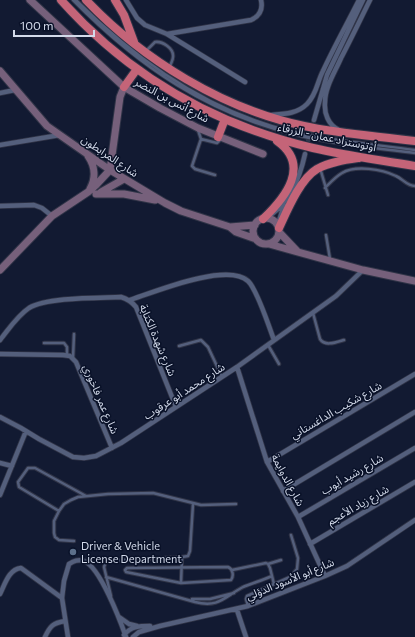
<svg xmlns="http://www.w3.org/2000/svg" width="415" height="637" font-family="Commissioner,'Noto Sans Arabic',sans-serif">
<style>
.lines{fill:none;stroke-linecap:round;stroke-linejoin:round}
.street-tunnel{stroke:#2f374e;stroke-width:4.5;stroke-dasharray:4.5 2;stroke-linecap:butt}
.lane-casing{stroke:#303447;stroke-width:4.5}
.street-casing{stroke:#303447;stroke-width:6}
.secondary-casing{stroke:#303447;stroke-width:9}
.highway-casing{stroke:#303447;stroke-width:10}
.lane{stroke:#545f7c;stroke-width:2.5}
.street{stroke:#545f7c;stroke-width:4.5}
.secondary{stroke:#76607b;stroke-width:7}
.highway{stroke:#c46478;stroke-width:8}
.service-dot{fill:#5c6f8a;stroke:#091128;stroke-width:1.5}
.labels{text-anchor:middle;stroke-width:3;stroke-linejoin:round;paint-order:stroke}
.street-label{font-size:11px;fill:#d3daea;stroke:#091128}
.poi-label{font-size:11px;fill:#d3daea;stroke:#091128;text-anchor:start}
</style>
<rect width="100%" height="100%" fill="#121a32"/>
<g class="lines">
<!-- street-tunnel -->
<path class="street-tunnel" d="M306,148L314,120"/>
<defs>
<path id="lane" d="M73,0C138,66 209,115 301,136C338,145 377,148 415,153
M76,0C135,59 206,110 289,131C330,141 373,144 415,150
M146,51L155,42C162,41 174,48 173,57C173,60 171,63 170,66
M198,130L201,139L217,143L222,138
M201,139L192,166L195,169L215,175
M320,168L328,195
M325,188C330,183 335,177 342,173C355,165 382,169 396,176C403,179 407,186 415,186
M326,235L330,259
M313,313L320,339C325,347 337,342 344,340
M44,343H64L67,347V355
M268,345L279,364
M179,346L201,340L208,347L222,377
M73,358L74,334
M59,511L19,487L18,482L28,468H35L86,496
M74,541L59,540L55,537L54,533V521L59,511L64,504L71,500L78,497L108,494L153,493L201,505L236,504
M268,564L281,560
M228,567C233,569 234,576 231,580L181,583L126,572L125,570L127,568Z
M232,570L266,563L268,564L270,568L274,584
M106,577L195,602C219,608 224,597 243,587C253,583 263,580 272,576
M181,583L182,557
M111,596L104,567L106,561L182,557L188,556L190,551L193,504
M192,599H210L234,593
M248,606L246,599L247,596L290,577L297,569L298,558L291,535"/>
<path id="street" d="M126,0L137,18L145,25L167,34L245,82
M167,34L251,20C260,16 263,9 261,0
M0,93L15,90
M270,115C284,114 297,114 307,104C317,94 317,82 323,71C334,47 347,24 359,0
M314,120L327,75L363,0
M339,130C328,125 324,113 325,102C325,87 335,72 341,58C351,39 360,20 370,0
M0,145L60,135
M0,206L34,205L42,208L52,216
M272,214C291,200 300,177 305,154
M279,221L284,205
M130,300C154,292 227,262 248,281C257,289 269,327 274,340
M0,340C9,329 17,316 29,308C47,297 99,298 121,297C128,299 132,302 136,307L176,407
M0,354L63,355L70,356L76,362L112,448
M237,367L267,462L298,517L325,576
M0,417L21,428L39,439L73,457L84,458L96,456L121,443L237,367L336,296L363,270
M267,462L415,374
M0,463L12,466
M283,491L415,412
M0,495L26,431
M298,517L415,448
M310,544L415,482
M0,594C5,584 9,569 21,568L62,598
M237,610L246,637
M119,617L129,624L137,626
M124,635C131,626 140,626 150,626
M45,637C50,626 53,623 65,621
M68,637L62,598L64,581L69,564C74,561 78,559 84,561C100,567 120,620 126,637
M133,637L139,632L160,626L248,606L325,576L347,566L415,520"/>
<path id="secondary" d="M30,0L124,87L160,108L198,128L263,154
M0,71L47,126L110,170L165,203L181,211L230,227L236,232L256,239
M88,156C95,166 96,178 90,189
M101,192L124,179
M96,194H124L155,200
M253 231a13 13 0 1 1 26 0a13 13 0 1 1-26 0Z
M230,227L255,225
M279,232L297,251
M269,244L363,270L415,281
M0,270L52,216L88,192L96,185L110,170L120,97L124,87"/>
<path id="highway" d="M61,0C129,76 215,125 313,148C347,156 381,160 415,166
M86,0C143,60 223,109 304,126C340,134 378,136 415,141
M115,0L124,15L134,42
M124,87L137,69
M218,137L225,119
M263,219C286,197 311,165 277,141
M279,228C287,211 300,179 317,169C330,162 345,160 359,158"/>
</defs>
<!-- lane casing -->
<use href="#lane" class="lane-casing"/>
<!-- street casing -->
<use href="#street" class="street-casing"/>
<!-- secondary casing -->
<use href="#secondary" class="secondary-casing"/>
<!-- highway casing -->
<use href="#highway" class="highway-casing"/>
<!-- lane -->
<use href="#lane" class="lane"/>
<!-- street -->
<use href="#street" class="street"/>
<!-- secondary -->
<use href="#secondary" class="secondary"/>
<!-- highway -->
<use href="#highway" class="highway"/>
</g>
<!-- markers -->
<circle class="service-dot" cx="73" cy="552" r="4"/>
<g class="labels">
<!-- street labels -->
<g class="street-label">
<text transform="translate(172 100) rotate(28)" y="4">شارع أنس بن النضر</text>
<text transform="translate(327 137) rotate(12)" y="4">أوتوستراد عمان - الزرقاء</text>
<text transform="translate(110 156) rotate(34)" y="4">شارع المرابطون</text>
<text transform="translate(158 340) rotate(67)" y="4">شارع شهدة الكتابة</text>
<text transform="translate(184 391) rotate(-33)" y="4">شارع محمد أبو عرقوب</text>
<text transform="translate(101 399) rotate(67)" y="4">شارع عمر فاخوري</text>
<text transform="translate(336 410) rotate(-30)" y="4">شارع شكيب الداغستاني</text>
<text transform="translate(352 474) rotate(-30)" y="4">شارع رشيد أيوب</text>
<text transform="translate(288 480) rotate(62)" y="4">شارع الدوايمة</text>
<text transform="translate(358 505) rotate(-30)" y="4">شارع زياد الأعجم</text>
<text transform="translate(290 579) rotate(-22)" y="4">شارع أبو الأسود الدؤلي</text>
</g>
<!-- poi labels -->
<g class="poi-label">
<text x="81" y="550">Driver &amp; Vehicle<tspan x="81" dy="13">License Department</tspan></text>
</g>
</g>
<!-- scale -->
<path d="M14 30v6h80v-6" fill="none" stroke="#d3daea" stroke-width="2"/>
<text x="20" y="30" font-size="12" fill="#d3daea" stroke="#091128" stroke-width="3" paint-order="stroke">100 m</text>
</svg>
